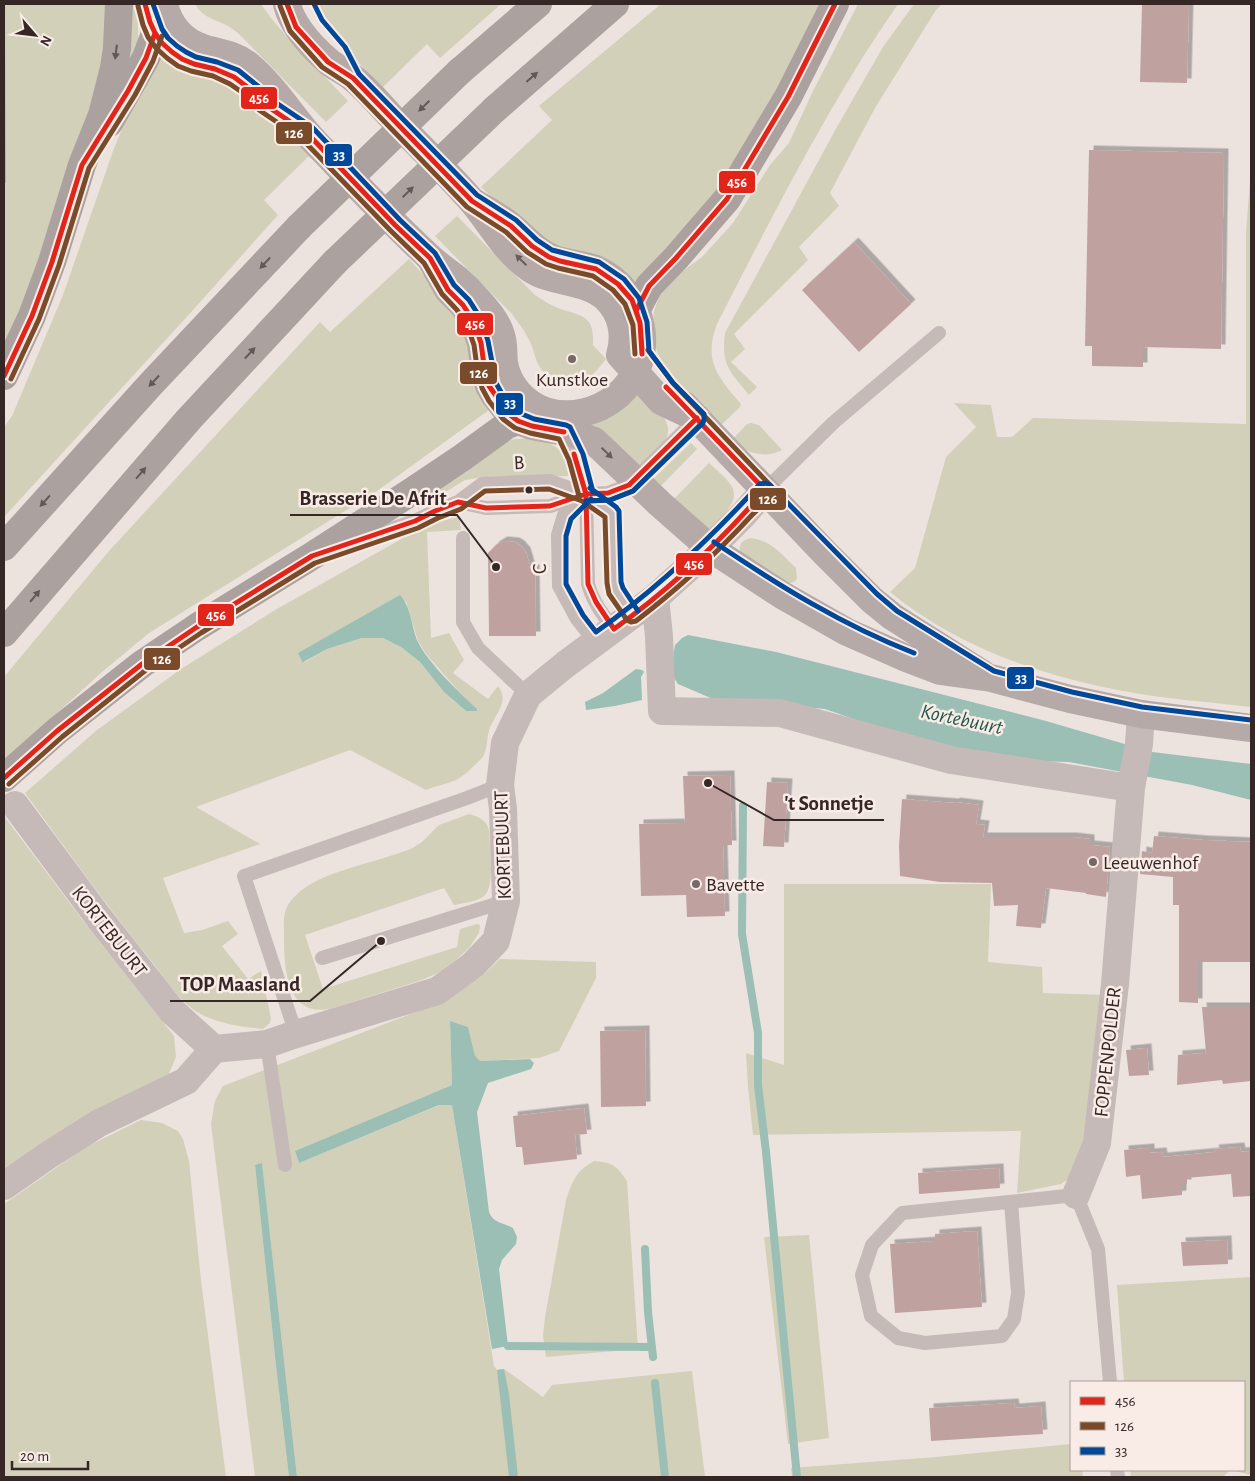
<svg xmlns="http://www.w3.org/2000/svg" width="1255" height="1481" font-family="'Alegreya Sans',sans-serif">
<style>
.green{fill:#d2d0b8;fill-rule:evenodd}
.water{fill:#9bbfb5}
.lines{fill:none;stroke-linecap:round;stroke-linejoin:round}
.stream{stroke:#9bbfb5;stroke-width:8}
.building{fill:#bfa2a0;filter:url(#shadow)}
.lane{stroke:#c5bab8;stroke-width:14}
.street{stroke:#c5bab8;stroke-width:28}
.secondary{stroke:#b6aaa8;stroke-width:28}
.highway{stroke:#aba19e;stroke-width:28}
.highway-bridge{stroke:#aba19e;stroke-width:28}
.bus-1-casing{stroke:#f9ebe5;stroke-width:9}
.bus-2-casing{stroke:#f9ebe5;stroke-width:9}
.bus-3-casing{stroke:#f9ebe5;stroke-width:9}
.bus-1{stroke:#e1251b;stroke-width:5}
.bus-2{stroke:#7a4b2a;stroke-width:5}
.bus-3{stroke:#004899;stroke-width:5}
.oneway{fill:#645856}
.oneway2{fill:#695b5a}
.poi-dot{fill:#756967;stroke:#f9ebe5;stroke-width:2}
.bus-dot{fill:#352726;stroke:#f9ebe5;stroke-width:2}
.labels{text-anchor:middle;stroke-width:5;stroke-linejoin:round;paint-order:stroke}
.poi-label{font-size:20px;fill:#352726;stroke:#f9ebe5;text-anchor:start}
.street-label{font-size:20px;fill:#352726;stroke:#f9ebe5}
.water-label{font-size:21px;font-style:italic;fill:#1c574c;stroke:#f9ebe5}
.leader{fill:none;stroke:#352726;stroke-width:2}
.callout-dot{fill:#352726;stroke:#f9ebe5;stroke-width:2}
.callout-label{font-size:21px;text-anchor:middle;font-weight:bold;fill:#352726;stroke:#f9ebe5;stroke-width:5;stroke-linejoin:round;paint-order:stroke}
.line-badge{stroke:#f9ebe5;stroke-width:2}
.badge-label{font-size:14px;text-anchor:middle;font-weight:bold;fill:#fff}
</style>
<defs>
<filter id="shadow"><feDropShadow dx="4.5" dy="-4.5" stdDeviation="0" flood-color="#0004"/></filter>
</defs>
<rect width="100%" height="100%" fill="#ece3df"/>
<!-- green -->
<path class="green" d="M4,4H111L103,79L31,286L4,344Z
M127,4H135L138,17V41L122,85Z
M195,4H261L271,18L288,38L348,101L326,122L240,35C236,31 231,28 226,25C214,19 202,17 195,4Z
M318,4H501L440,58L427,44L382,88C362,65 326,32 318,4Z
M661,4H825L735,170L635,287L571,253L532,234L481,187L552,120L539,106Z
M858,4H898C828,105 773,215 717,324C703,361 718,377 741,404L740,407L717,429L696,403L668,373L657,352L652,330L654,311L660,294L672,279L702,257L733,223L770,165L789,143L813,91Z
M914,4H942L936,10L875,108L830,193L839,206L799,247L808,260L734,334L745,349L731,362L757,387L749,395C730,371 721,366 725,333L838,125L883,47Z
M160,54L171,62L188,72L223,83L238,92L303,148L309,156L264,200L278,215L193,310L4,517V427L12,416L63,295L113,151L134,100Z
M1251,168V707C1209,702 1165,699 1123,691C1039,675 957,647 890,592L915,568L946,457L976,427L954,403L991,405L997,437H1012L1033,418L1246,424V232Z
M457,216L535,295C544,301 553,307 564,310C587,317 594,319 593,345L606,359C600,367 593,376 584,380C569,386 547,380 539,366C535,359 534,351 531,344C526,332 519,324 512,314L435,236Z
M409,259L464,320L493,407L377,491L149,633L102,672L4,762V677L109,551L320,322L330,332Z
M637,388C649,401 676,420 666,439C661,447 642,462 635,469L583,422Z
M750,423L759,425L782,450C763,460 746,451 730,442L746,425Z
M515,439C521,439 528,438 535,439C554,441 569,455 572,474L568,476L484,477L465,480L418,509L413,499L501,442Z
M691,443L697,449L657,490L649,483Z
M709,463C730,483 746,490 722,517C717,523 712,529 704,531L670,503Z
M459,517L461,530L427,532L431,638L449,633L464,660L453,673L488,699L498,686C511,702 493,716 489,731C486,741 488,753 480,760C473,767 464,776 456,780C446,784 436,786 426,790L350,750L196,807L260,844L163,878L184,933L202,930L228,921L238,934L222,946L248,979L261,971L271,1018L270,1023L263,1029C241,1027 213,1023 194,1010C176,997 163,975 149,958C106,905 66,849 25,793L97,730L181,669L275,610L430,523ZM406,601L418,641L427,655L476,711H466L444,692L420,662L401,647L383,638H362L327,649L303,663L299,653Z
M751,538C772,541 781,554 796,568L797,579L794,582L787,584L740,553C739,543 742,540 751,538Z
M469,814C480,817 486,820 489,830C489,845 496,887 484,896C476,902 464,903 454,905L444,888L305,935L323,989L457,947L460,929L477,924L480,925L479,933L469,948L457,959L440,972L422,980L333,1008C288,1020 284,970 284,939C284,926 282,912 290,902C307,880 335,873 360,865C377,860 394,855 411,849L422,842L439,825Z
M4,816L84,922L174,1036L176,1057L168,1076L4,1175Z
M784,884H991L988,962L1042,967L1043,993L1107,995L1078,1172L1061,1184L1017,1193L1021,1131L753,1135L748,1087L746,1053L784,1065Z
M500,959L596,962V978L559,1051L539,1058L480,1061L475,1057L468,1027L450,1021L452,1085L295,1151L299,1163L440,1105H452L494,1366L497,1370L504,1369L543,1397L552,1385L692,1371L705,1477H297L262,1164L255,1165L276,1366L289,1477H255L211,1124L215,1101L223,1086L442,1002L482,976Z
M141,1120L162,1123L178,1131L183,1139L189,1161L201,1280L226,1477H4V1204L86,1147Z
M594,1161C612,1162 617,1166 627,1181L638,1349L546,1357L543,1335L545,1317L566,1200C573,1180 575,1172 594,1161Z
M809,1235L829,1438L788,1444L764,1237Z
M1251,1277V1475H1250L1233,1470H1244V1382H1124L1117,1285Z
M1071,1444V1470H1082L1083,1477H792L791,1468L936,1457Z
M1130,1470H1230L1223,1477H1131Z"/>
<!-- water -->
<path class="water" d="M4,4H5L6,183H4Z
M400,595C412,608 411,627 418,642C429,664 459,692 477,709V711H466L444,692L420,662L401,647L383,638H362L327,649L305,661L303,663L298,653Z
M688,635L776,652L1046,721L1152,752L1251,764V800L1192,785L1069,762L1002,760L914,740L825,709L713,699L678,684L674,678L673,657L675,645L682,638Z
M636,669L642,670L644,672L641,677L642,700L615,706L586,710L585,702L603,693Z
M450,1021L468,1027L475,1056L480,1061L530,1059L534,1063L531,1069L488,1083L477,1112L489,1212C493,1223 504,1223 513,1228L517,1237L516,1244L502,1260L499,1269L508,1346L492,1349L452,1105H439L299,1163L295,1151L452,1085Z
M262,1163L297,1477H289L276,1366L255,1165Z
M504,1369L509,1394L518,1477H509L497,1370Z"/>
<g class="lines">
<!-- stream -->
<path class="stream" d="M743,806L742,934L758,1033V1085L766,1152L797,1477
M645,1249L648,1312L653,1357
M508,1346L652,1347
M655,1383L665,1477"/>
</g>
<!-- building -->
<path class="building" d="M1142,4H1189L1187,83L1140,82Z
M1089,150L1224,153L1221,349L1143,347V367L1092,366V346H1085Z
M854,242L911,304L859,352L802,290Z
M503,541L515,542L520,545L526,552L531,569H535L536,636H489L488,553L496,545Z
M730,775L732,845H723L725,916L687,917L686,895L641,896L639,824L685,823L683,776Z
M767,782L788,783L784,847L763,846Z
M902,799L955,803V802L979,805L976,824L985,825L983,837H1072L1090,839V845L1110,847L1106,897L1086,894V893L1046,888L1041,928L1016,926L1018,905L994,906L992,883L940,882L900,876L899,846Z
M1154,836L1203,840L1251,842V962H1198V1003L1179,1002V905H1173V877L1140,874L1142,851L1152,853Z
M1202,1007H1251V1081L1223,1084L1222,1080L1177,1085L1178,1055L1206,1053Z
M645,1030L646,1106L601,1107L600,1031Z
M1147,1048L1149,1075L1129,1076L1126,1050Z
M584,1108L587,1134L575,1135L577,1159L524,1165L522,1147H516L513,1116Z
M1240,1147L1241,1152L1251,1151V1196L1233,1197L1231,1174L1187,1178V1184H1182V1195L1142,1199L1140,1175L1126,1177L1124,1150L1150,1148V1153L1162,1152L1163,1157L1215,1152L1214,1149Z
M999,1168L1000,1188L919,1194L918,1173Z
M977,1231L982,1307L895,1313L890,1244L935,1241V1234Z
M1227,1240L1228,1264L1183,1266L1181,1242Z
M1014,1403L1015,1408L1041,1406L1043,1434L931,1441L929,1408Z"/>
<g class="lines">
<!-- lane -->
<path class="lane" d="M564,432L576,457L586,494L588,584C593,602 603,615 614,629
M765,490L833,423L939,333
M584,496L564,515L558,535L559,586L577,619L595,642
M458,502L486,508L550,506L586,494L608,493L629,485L697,418
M463,538V622L478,648L528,695
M349,543L415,521L435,511L458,502L482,484L550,481L586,494L612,513L614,583L616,591L632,615
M322,958L506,901
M296,1034L244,876L467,798L500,785
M267,1044L285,1165
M1011,1202L1018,1293L1014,1319L1002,1336L925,1343L898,1338L871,1316L862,1275L872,1245L902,1213L1076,1195L1098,1249L1110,1382
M1117,1470L1118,1477"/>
<!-- street -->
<path class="street" d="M655,598L659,636L662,711L780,713L951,760L1131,788
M15,805L99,918L172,1011L214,1049
M4,1186L47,1156L99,1123L186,1081L214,1049L267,1044L296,1034L437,991L473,965L496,941L506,901L503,809L500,785L505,743L528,695L566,664L655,598L706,552L743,515L765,490
M1076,1195L1097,1143L1115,984L1131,788L1139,744L1141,714"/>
<!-- secondary -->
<path class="secondary" d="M164,4C169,25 182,41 203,48C219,53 234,54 247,64C271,84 287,109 307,133C316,144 326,153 336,164C366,195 396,226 427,255C436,264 447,271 457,279C464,285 471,292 477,299C488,311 499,324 502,339C504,347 503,355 504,363C508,386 524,403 545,411C570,419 598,412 617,396C659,360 646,291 596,269C581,263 564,264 550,257C535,250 525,238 512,227C501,217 486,210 472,201
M287,4C292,26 311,46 328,61C335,68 345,71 353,78C368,90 382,107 395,121C421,147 447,173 471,200C491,223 505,252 531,269C554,284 586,279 607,299C622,314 626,335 620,355L661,401L697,418
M430,258L448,290L463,305L474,322L481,343L484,365L489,386L495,396L509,414L518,421L532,426L575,434L594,441L660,504L710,548L782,595L847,632L906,658L940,671L991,678L1070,699L1141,714L1251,728
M684,405L825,553L872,600L893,617L983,674"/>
<!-- highway -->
<path class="highway" d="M459,72L538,4
M495,109L615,4
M109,123L146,58L155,33
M636,311L649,286L676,258L727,199L788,97L835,4
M4,376L32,316L52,262L82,165L102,115L114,68L117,48L119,4
M4,547L150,385L299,227
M4,633L189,419L335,262
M4,778L57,731L142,664L197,627L312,556L411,492L463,457L507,425L518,421"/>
<!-- highway-bridge -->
<path class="highway-bridge" d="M299,227L459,72
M335,262L495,109"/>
<defs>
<path id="bus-1" d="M145,4L150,22L155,33L162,43L172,52L182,59L194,64L215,69L234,77L254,92L264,104L307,133L395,225L430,258L448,290L463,305L474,322L481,343L484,365L489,386L509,414L518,421L532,426L564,432
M287,4L296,27L328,62L353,78L472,201L511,226L532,246L549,257L560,261L596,269L618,284L632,300L640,323L642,354
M642,349L640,323L636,311L649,286L676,258L727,199L788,97L835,4
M4,376L32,316L52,262L82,165L128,91L146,58L155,33
M666,387L765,490
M574,454L586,494L588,584L596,602L614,629
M458,502L486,508L550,506L586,494L608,493L629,485L697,418
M614,629C670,589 720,542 765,490
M4,778L57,731L142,664L197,627L312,556L415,521L435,511L458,502"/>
<path id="bus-2" d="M138,6L143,25L148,37L156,48L167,58L178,66L191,71L213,76L230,84L249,97L259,110L302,139L390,230L424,263L442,294L457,310L467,325L474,345L477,367L482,388L489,401L503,419L515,428L530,433L559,439L569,460L579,496
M280,6L290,31L322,67L348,84L467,207L506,232L527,252L546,264L558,268L593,276L613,290L625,304L633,325L635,354
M11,379L39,319L59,265L89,168L135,95L153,61L162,36
M586,501L610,500L633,491L702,423
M9,784L62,737L146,670L201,633L315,563L418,528L438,518L461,509L485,491L549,489L582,501L605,517L607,583L609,594L627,620L631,622L636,621C678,589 716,554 752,515C757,510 771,498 772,492C773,488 772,488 770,485L673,383L648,350"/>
<path id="bus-3" d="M153,4L162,29L168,38L177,46L186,52L196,57L217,62L238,70L259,87L269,98L312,127L400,220L435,253L454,285L469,300L481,319L488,341L496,383L501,392L514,409L522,414L534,419L566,425L570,427L583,454L593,492
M314,4L322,20L345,47L359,74L477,195L516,220L537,240L552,250L599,262L624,279L639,298L647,322L649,351L673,383L704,414V419L703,423L633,491L610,500L586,501
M590,488L616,507L619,511L621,582L623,588L638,611
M591,499L571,519L566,536V584L583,615L596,632C657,589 710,539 760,484L766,483L770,485L877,594L897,611L994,671L1072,692L1142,707L1251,720
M714,542C778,585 842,625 914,653"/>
</defs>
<!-- bus-1 casing -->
<use href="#bus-1" class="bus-1-casing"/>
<!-- bus-2 casing -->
<use href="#bus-2" class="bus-2-casing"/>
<!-- bus-3 casing -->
<use href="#bus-3" class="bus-3-casing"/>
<!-- bus-1 -->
<use href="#bus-1" class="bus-1"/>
<!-- bus-2 -->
<use href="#bus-2" class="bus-2"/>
<!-- bus-3 -->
<use href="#bus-3" class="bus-3"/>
</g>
<!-- one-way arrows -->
<defs><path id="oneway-solid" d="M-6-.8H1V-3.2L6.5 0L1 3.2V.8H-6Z" transform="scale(1.25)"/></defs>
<g class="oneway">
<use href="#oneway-solid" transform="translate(116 52) rotate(97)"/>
<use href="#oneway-solid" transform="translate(532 77) rotate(-41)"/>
<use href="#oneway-solid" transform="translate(424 106) rotate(136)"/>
<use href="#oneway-solid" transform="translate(408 192) rotate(-44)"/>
<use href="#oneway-solid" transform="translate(265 263) rotate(133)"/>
<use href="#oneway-solid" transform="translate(250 353) rotate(-47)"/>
<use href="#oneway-solid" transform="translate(154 381) rotate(133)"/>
<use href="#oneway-solid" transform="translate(141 473) rotate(-49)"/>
<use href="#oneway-solid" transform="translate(45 501) rotate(132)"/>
<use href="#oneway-solid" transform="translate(35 596) rotate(-50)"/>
</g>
<g class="oneway2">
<use href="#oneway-solid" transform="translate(521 260) rotate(-136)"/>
<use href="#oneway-solid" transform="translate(607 453) rotate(44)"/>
</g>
<!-- markers -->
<g class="poi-dot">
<circle cx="572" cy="359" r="5"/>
<circle cx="1093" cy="862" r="5"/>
<circle cx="696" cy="884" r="5"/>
</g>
<circle class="bus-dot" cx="529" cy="490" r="4.5"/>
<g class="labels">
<!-- poi labels -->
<g class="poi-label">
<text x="572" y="386" text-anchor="middle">Kunstkoe</text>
<text x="1103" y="869">Leeuwenhof</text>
<text x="706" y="891">Bavette</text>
</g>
<!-- street labels -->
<g class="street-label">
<text transform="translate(519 462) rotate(-3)" y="7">B</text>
<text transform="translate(539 569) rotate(-91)" y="7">C</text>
<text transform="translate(502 845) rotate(-92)" y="7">KORTEBUURT</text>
<text transform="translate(110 931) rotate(52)" y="7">KORTEBUURT</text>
<text transform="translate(1107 1052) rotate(-84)" y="7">FOPPENPOLDER</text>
</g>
<!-- water labels -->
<g class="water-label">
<text transform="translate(962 719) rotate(12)" y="7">Kortebuurt</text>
</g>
</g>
<!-- callouts -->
<path class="leader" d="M496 567L457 515H290M708 783L774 820H884M381 941L310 1001H170"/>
<g class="callout-dot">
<circle cx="496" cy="567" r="5"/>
<circle cx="708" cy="783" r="5"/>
<circle cx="381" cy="941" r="5"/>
</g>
<g class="callout-label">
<text x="373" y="505">Brasserie De Afrit</text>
<text x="829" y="810">'t Sonnetje</text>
<text x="240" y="991">TOP Maasland</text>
</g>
<g class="line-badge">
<rect x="240" y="86" width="38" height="24" rx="5" fill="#e1251b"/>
<rect x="275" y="121" width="38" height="24" rx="5" fill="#7a4b2a"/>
<rect x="324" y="143" width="29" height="24" rx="5" fill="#004899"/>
<rect x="718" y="170" width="38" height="24" rx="5" fill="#e1251b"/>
<rect x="456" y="312" width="38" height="24" rx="5" fill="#e1251b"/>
<rect x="459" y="361" width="39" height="24" rx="5" fill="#7a4b2a"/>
<rect x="495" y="392" width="29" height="24" rx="5" fill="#004899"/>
<rect x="749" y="487" width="38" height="24" rx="5" fill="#7a4b2a"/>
<rect x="675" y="552" width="38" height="24" rx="5" fill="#e1251b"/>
<rect x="197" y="603" width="38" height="24" rx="5" fill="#e1251b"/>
<rect x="143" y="647" width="38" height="24" rx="5" fill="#7a4b2a"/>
<rect x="1006" y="666" width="29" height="24" rx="5" fill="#004899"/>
</g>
<g class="badge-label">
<text x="259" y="103">456</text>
<text x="294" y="138">126</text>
<text x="339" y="160">33</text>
<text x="737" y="187">456</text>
<text x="475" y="329">456</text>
<text x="479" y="378">126</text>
<text x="510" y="408">33</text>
<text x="768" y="504">126</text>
<text x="694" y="569">456</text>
<text x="216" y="620">456</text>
<text x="162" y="664">126</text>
<text x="1021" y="683">33</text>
</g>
<!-- border -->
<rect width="1255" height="1481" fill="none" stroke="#352726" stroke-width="10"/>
<!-- legend -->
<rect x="1070" y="1381" width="175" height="90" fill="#f9ebe5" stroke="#ab9d99"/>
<rect x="1080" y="1397" width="25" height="8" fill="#e1251b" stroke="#ab9d99"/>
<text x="1115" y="1406" font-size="15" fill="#352726">456</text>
<rect x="1080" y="1422" width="25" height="8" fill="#7a4b2a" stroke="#ab9d99"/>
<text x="1115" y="1431" font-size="15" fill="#352726">126</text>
<rect x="1080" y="1447" width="25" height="8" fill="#004899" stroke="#ab9d99"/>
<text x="1115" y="1456" font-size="15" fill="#352726">33</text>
<!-- north arrow -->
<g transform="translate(35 35) rotate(118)" stroke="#f9ebe5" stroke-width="4" paint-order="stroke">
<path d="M0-4L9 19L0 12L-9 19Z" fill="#352726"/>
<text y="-8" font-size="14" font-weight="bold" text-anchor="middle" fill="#352726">N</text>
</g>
<!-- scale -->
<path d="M12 1461v8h76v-8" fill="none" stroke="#352726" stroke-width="2.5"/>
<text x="20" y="1461" font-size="15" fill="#352726" stroke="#f9ebe5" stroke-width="4" paint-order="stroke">20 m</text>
</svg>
